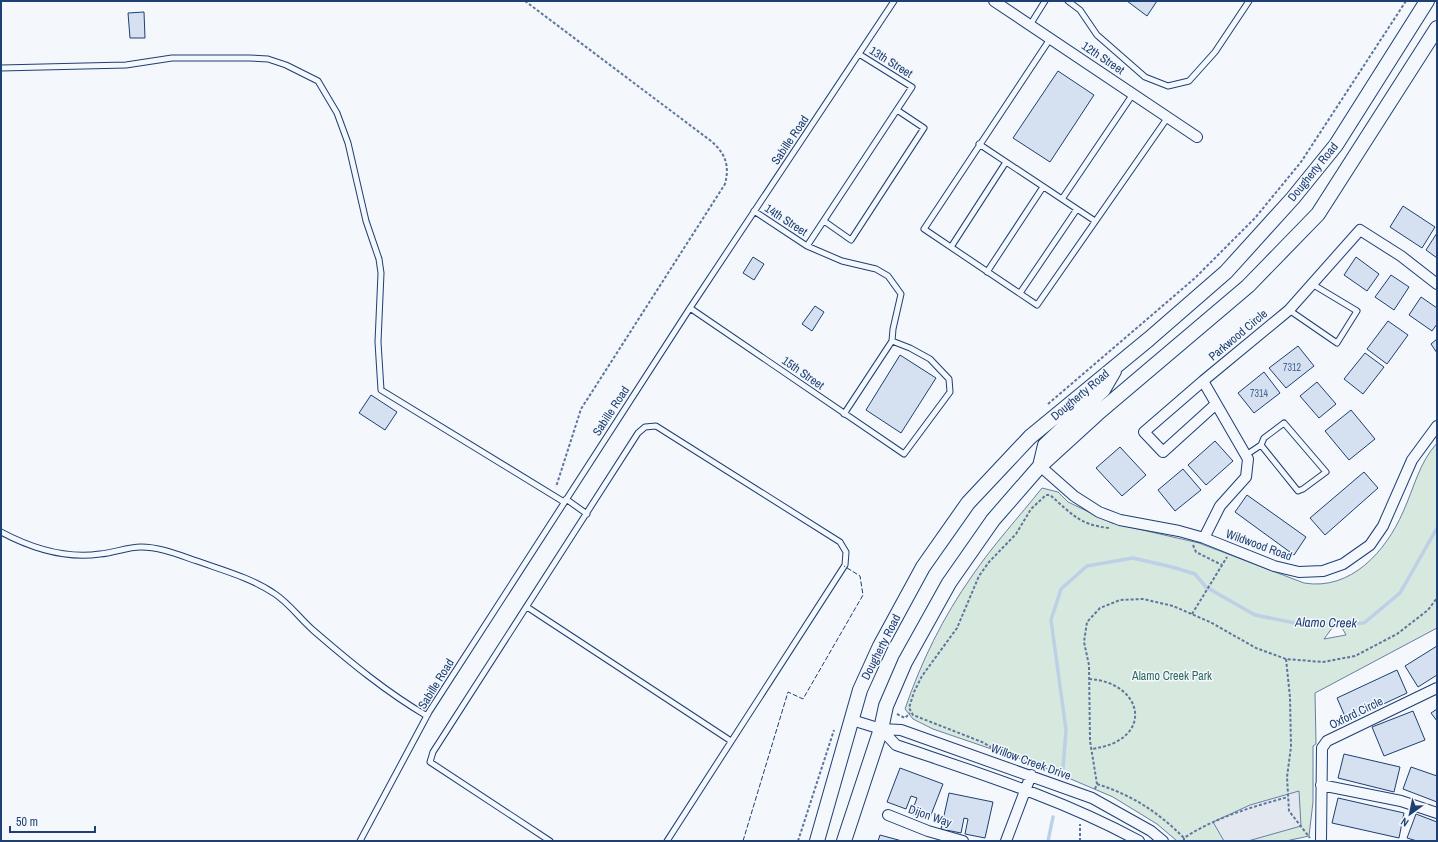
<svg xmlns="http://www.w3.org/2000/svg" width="1438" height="842" font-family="'Archivo Narrow',sans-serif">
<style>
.green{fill:#d7e8df;stroke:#687fa3;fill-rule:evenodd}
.parking{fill:#e3e8f0;stroke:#687fa3}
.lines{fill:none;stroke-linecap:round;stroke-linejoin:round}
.stream{stroke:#bed0e5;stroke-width:3.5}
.building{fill:#d5e0f0;stroke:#1d3f73}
.lane-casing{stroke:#1d3f73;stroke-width:7}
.street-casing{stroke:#1d3f73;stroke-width:12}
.secondary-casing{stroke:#1d3f73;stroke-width:16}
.path{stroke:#5e769c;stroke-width:2;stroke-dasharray:3 2;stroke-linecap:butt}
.lane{stroke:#f4f7fb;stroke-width:5}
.street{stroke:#f4f7fb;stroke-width:10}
.secondary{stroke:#f4f7fb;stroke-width:14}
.fence{stroke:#1d3f73;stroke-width:1;stroke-dasharray:5 2;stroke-linecap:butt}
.labels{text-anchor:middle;stroke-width:3;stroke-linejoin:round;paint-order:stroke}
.number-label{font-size:10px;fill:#4b6792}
.street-label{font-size:12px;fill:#1d3f73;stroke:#f4f7fb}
.park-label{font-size:12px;fill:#2c6c60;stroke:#f4f7fb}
.water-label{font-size:13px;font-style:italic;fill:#1d3f73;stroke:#f4f7fb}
</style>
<rect width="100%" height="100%" fill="#f4f7fb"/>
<!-- green -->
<path class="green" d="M1437,443V628L1315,693L1316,744L1313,746V802L1309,836L1286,841H1177L1157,824L1113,797L1038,765L933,729L913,719L905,709C921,662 943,617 972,576C993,545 1019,517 1042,488L1058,492L1068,502L1112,523L1199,543L1304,583C1351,591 1386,551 1403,512C1414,488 1419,463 1437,443ZM1338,620L1346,635L1324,639Z"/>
<!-- parking -->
<path class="parking" d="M1299,791L1301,826L1248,841H1224L1213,822L1250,805Z"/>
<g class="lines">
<!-- stream -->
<path class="stream" d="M1063,768L1066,730L1051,620L1061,589L1087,566L1133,558L1172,567L1195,574L1206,587L1255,615L1300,624L1364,623L1400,593L1437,528
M1048,841L1053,817"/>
</g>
<!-- building -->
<path class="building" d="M1127,1H1157L1147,16Z
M144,12L145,38H130L128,13Z
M1058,71L1094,95L1050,162L1013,138Z
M1403,206L1435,227L1422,248L1390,227Z
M1437,233V258L1426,250Z
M753,257L764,264L754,280L743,273Z
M1356,257L1379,274L1367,291L1344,275Z
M1391,275L1409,287L1394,310L1375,297Z
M1421,297L1437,308V324L1432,331L1409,315Z
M815,306L824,312L812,331L802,324Z
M1388,321L1408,335L1387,364L1367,349Z
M1437,339V353L1431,344Z
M1298,346L1314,366L1286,388L1269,368Z
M1365,353L1384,367L1363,394L1344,379Z
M900,355L936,378L901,433L866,410Z
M1264,372L1280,393L1254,413L1238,393Z
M1317,382L1336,404L1319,418L1300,396Z
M371,395L397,412L385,430L359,413Z
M1351,410L1375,439L1349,460L1325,431Z
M1215,441L1233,461L1206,485L1188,465Z
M1120,447L1146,475L1122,496L1096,468Z
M1183,469L1201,490L1175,511L1158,490Z
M1364,472L1378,488L1325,535L1310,518Z
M1247,495L1306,537L1294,555L1235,512Z
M1437,646V675L1418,687L1405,666Z
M1397,670L1407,693L1347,721L1337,698Z
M1437,709V721L1431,713Z
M1413,711L1425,740L1384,756L1372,727Z
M1344,754L1400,767L1394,792L1338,778Z
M1411,767L1437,776V802L1403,789Z
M900,768L943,784L929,820L911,814L917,798L911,796L906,809L887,802Z
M949,793L993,802L985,838L965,834L968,819L964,818L961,833L941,829Z
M1338,798L1404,813L1399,838L1332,823Z
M1416,814L1437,822V841H1417L1407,838Z
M880,835L902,841H878Z"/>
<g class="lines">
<defs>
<path id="lane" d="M1068,1L1080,10L1097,35L1145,77L1168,86L1189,81L1215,52L1249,1
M1030,25L1045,1
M1050,39L924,229L1037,305L1168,117
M1,68L126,65L172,58H249L268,59L286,65L318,81L337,113L348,143L366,221L379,259L381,273L378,342L381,390L564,502
M979,144L1095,221
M1062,199L1133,94
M754,211L807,246L842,261L876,269L888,276L901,294L893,329L892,341L844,414
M824,221L851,240L924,128L897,110
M807,246L912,87L859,54
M951,247L1006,162
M987,272L1043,187
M1020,293L1077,209
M690,308L904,454L950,392L949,379L930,359L910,348L892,341
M1289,310L1337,343L1357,311L1312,284
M1246,455L1261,445L1298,491L1303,489L1326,472L1284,423L1264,438L1261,445
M566,499L587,514
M1,532C31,548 65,559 100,554C114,553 127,547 141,547C160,547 179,555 197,561C222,570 252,578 275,594C290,604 300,619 314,631C350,662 386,692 427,716
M527,607L731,741
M360,841L429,712L690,308L894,1
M550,841L430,762L433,752L638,433L645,427L656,426L840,542L846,552L845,565L667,841"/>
<path id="street" d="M994,1L1197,137
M1203,381L1144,432L1163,452L1216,404
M1040,466L1074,496L1099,512L1120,520L1179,531L1204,538L1274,566L1299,572L1323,571L1343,564L1370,545L1383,526L1412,460L1437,426
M1204,538L1220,506L1246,477L1248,459L1203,381L1289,310L1360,230L1401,256L1437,284
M852,720L881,729L901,730L1092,798L1151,831L1163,841
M881,729L896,745C978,773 1062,799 1139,841
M1321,785L1401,801L1437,813
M888,815L928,831L963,841
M1006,841L1031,775
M1321,841L1322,748L1327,741L1437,688"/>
<path id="secondary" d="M1040,466L1045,445L1103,390L1114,371
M817,841L860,690L880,646L923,567L968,503L1030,437L1149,339L1226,272L1293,198L1336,145L1427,1
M844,841L881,729L886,706L905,662L949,583L993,520L1040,466L1097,414L1248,286L1318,214L1437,28"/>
</defs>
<!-- lane casing -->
<use href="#lane" class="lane-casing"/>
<!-- street casing -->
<use href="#street" class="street-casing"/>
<!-- secondary casing -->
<use href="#secondary" class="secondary-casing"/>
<!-- path -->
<path class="path" d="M525,1L711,141C725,153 730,165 725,184L581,409L556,487
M1048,404L1195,278L1255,218L1301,162L1406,1
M1193,545L1196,552L1222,565
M1192,614L1227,557
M1286,659L1290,697L1291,747L1287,777L1289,811L1310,838
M1089,679C1144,682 1156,741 1091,749
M897,714L905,718L910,713
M1005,755L982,742L913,715L909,708L914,692L922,676L957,628L979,576L989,562L1016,534L1031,509L1046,495H1050C1071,513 1079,525 1109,528
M1097,784C1132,795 1158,812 1184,838
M1095,789L1097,784L1090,741L1089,665L1084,642L1087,622L1100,608L1120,600L1143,599L1173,606L1210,622L1256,648L1286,659L1323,662L1355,656L1397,634L1428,610L1437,598
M798,841L834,730
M1080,841V824
M1184,841V838C1216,817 1252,807 1288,797"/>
<!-- lane -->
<use href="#lane" class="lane"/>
<!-- street -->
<use href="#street" class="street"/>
<!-- secondary -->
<use href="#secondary" class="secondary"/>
<!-- fence -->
<path class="fence" d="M743,841L788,692L803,699L863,595L860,576L844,566"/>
</g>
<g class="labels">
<!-- number labels -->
<g class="number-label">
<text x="1292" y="371">7312</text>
<text x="1259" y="397">7314</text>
</g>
<!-- street labels -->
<g class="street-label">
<text transform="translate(1103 58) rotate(34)" y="4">12th Street</text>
<text transform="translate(891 62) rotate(32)" y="4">13th Street</text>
<text transform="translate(790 140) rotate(-56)" y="4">Sabille Road</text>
<text transform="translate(1313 172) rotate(-51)" y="4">Dougherty Road</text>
<text transform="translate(786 220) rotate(33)" y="4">14th Street</text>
<text transform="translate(1238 335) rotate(-40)" y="4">Parkwood Circle</text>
<text transform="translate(803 373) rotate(35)" y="4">15th Street</text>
<text transform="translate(1080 395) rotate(-40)" y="4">Dougherty Road</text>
<text transform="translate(611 411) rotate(-57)" y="4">Sabille Road</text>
<text transform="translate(1259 545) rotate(20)" y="4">Wildwood Road</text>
<text transform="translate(881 647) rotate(-63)" y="4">Dougherty Road</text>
<text transform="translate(436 684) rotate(-58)" y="4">Sabille Road</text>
<text transform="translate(1356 713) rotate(-26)" y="4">Oxford Circle</text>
<text transform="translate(1031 762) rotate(20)" y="4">Willow Creek Drive</text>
<text transform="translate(930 816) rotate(19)" y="4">Dijon Way</text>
</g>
<!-- park labels -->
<g class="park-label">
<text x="1172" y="680">Alamo Creek Park</text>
</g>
<!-- water labels -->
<g class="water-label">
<text transform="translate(1326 622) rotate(1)" y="5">Alamo Creek</text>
</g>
</g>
<!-- border -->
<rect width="1438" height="842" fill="none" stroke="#1d3f73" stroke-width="4"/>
<!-- north arrow -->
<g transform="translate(1410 814) rotate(213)" stroke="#f4f7fb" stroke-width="3" paint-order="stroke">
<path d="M0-3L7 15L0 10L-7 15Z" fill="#1d3f73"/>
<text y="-6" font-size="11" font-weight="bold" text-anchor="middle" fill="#1d3f73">N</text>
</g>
<!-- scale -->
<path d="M10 826v6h85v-6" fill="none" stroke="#1d3f73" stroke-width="2"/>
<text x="16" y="826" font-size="12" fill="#1d3f73" stroke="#f4f7fb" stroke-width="3" paint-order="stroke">50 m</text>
</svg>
